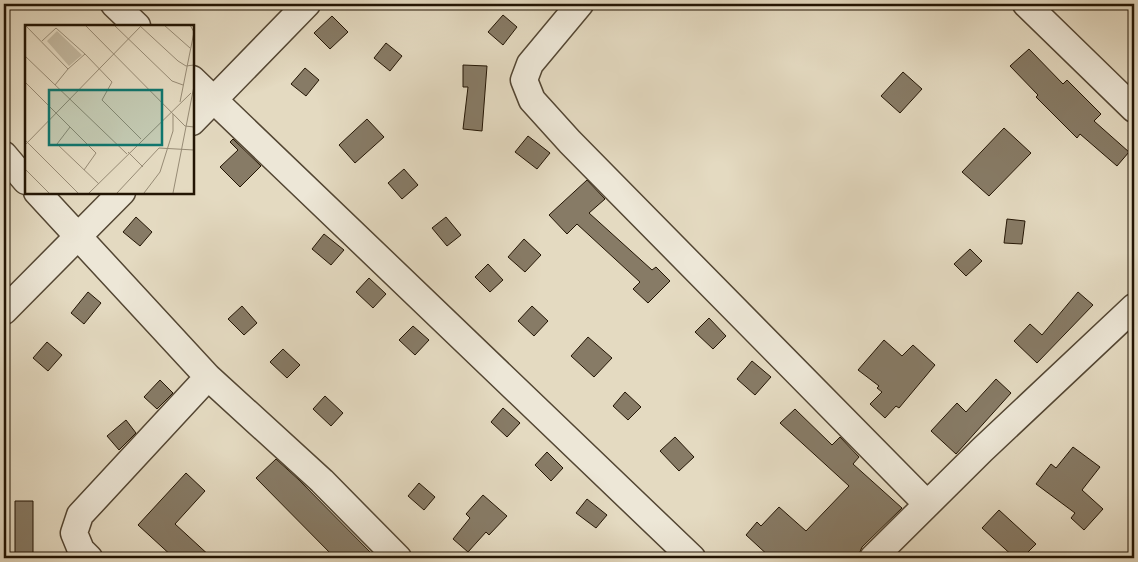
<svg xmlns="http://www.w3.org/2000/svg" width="1138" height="562" font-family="'IM FELL English',serif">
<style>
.building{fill:#877b66;stroke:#231504}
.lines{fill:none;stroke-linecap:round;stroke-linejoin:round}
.minor-casing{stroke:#534633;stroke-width:29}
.minor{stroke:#ede7d7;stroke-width:26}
.inset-road{fill:none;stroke:#978b75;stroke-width:1}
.view{fill:#0f766e;fill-opacity:0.15;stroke:#0f766e;stroke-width:2.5}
.inset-edge{fill:none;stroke:#231504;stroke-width:2.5}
</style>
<rect width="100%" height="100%" fill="#e4dac1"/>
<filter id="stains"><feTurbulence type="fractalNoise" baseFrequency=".004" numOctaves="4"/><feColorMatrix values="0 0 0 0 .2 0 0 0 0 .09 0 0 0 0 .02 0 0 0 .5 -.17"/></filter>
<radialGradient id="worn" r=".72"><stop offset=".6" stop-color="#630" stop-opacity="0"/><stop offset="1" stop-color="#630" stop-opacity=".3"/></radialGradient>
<!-- building -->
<path class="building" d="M503,15L517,27L503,45L488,32Z
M332,16L348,32L330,49L314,33Z
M386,43L402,56L390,71L374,58Z
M1029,49L1063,84L1067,80L1101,114L1094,121L1129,152L1117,166L1080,134L1077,138L1036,97L1038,95L1010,66Z
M463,65L487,66L482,131L463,129L468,87H463Z
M305,68L319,80L306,96L291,84Z
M903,72L922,89L900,113L881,96Z
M367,119L384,137L355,163L339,145Z
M1004,128L1031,153L989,196L962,172Z
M528,136L550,153L537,169L515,152Z
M233,139L261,166L240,187L220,167L238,150L230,142Z
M404,169L418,185L402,199L388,183Z
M587,180L605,199L589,213L652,270L656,267L670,281L648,303L633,289L640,282L577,224L567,234L549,215Z
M136,217L152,232L140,246L123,232Z
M446,217L461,235L447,246L432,228Z
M1007,219L1025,221L1022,244L1004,243Z
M324,234L344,250L331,265L312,249Z
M524,239L541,255L525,272L508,257Z
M970,249L982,261L966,276L954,264Z
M488,264L503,280L490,292L475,277Z
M369,278L386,294L373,308L356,292Z
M88,292L101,303L84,324L71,313Z
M1078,292L1093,305L1037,363L1014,341L1030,324L1042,335Z
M242,306L257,323L244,335L228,319Z
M532,306L548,321L534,336L518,321Z
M709,318L726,336L713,349L695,332Z
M413,326L429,340L415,355L399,340Z
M588,337L612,358L594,377L571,356Z
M884,340L902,356L913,345L935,365L899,408L896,406L885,418L870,404L882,392L877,388L879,386L858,370Z
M47,342L62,355L48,371L33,358Z
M283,349L300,365L287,378L270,362Z
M752,361L771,377L755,395L737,379Z
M996,379L1011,393L956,454L931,431L957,403L966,412Z
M160,380L173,393L157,409L144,397Z
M625,392L641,407L628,420L613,406Z
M325,396L343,413L331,426L313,409Z
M503,408L520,423L507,437L491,422Z
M795,409L832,445L840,437L859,457L853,464L902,508L862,547L859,554L858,558H771L746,535L757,522L761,526L779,507L806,531L849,486L780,423Z
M126,420L136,433L119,450L107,436Z
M675,437L694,457L679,471L660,451Z
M1073,447L1100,467L1082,490L1103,509L1084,530L1071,518L1075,513L1036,484L1051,464L1056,468Z
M547,452L563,468L551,481L535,465Z
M276,459L299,480L376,558H335L256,478Z
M186,473L205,491L175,524L212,558H174L138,525Z
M419,483L435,497L424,510L408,496Z
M483,495L507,516L489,535L486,532L468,552L453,539L470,518L466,514Z
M587,499L607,515L596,528L576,513Z
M15,501H33V558H15Z
M999,510L1036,544L1022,558H1015L982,528Z"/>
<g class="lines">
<defs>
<path id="minor" d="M114,4L137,26
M580,4L530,64L524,80L532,100L570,142L927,504
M1026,4L1134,109
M192,79L692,558
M192,122L307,4
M4,155L26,181
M37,192L208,377L322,481L398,558
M4,311L122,192
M89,558L81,550L74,533L80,515L208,377
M873,558L982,450L1134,307"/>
</defs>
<!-- minor casing -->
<use href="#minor" class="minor-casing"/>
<!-- minor -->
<use href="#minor" class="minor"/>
</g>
<!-- overview -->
<g transform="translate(25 25)">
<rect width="169" height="169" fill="#e4dac1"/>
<path d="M32,6L57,30L44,41L22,16Z" fill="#c3b9a1"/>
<path class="inset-road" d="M0,0L43,44L30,60M60,0L160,101L169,102M89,0L147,56L158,60M114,0L153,36L161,41L169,40M139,0L165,23M17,16L31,3L60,29L87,57L77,75L116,114M0,31L102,129M43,44L60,29M0,57L71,128L59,145M155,77L169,7L165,0M45,102L32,119L74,159M0,115L53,168M0,120L117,0M103,127L118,142M0,144L24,168M64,168L166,68M92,168L134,123L169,125M119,168L135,147L148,106V89M148,168L169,61"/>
<path class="view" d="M24,65H137V120H24Z"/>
<rect width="169" height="169" class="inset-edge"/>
</g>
<!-- margin -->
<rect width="1138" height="562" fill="none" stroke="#e4dac1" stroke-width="20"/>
<rect x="5" y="5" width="1128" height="552" fill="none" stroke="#231504" stroke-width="2.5"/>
<rect x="10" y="10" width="1118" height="542" fill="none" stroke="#231504"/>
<rect width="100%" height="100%" filter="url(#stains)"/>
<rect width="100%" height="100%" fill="url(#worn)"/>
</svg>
